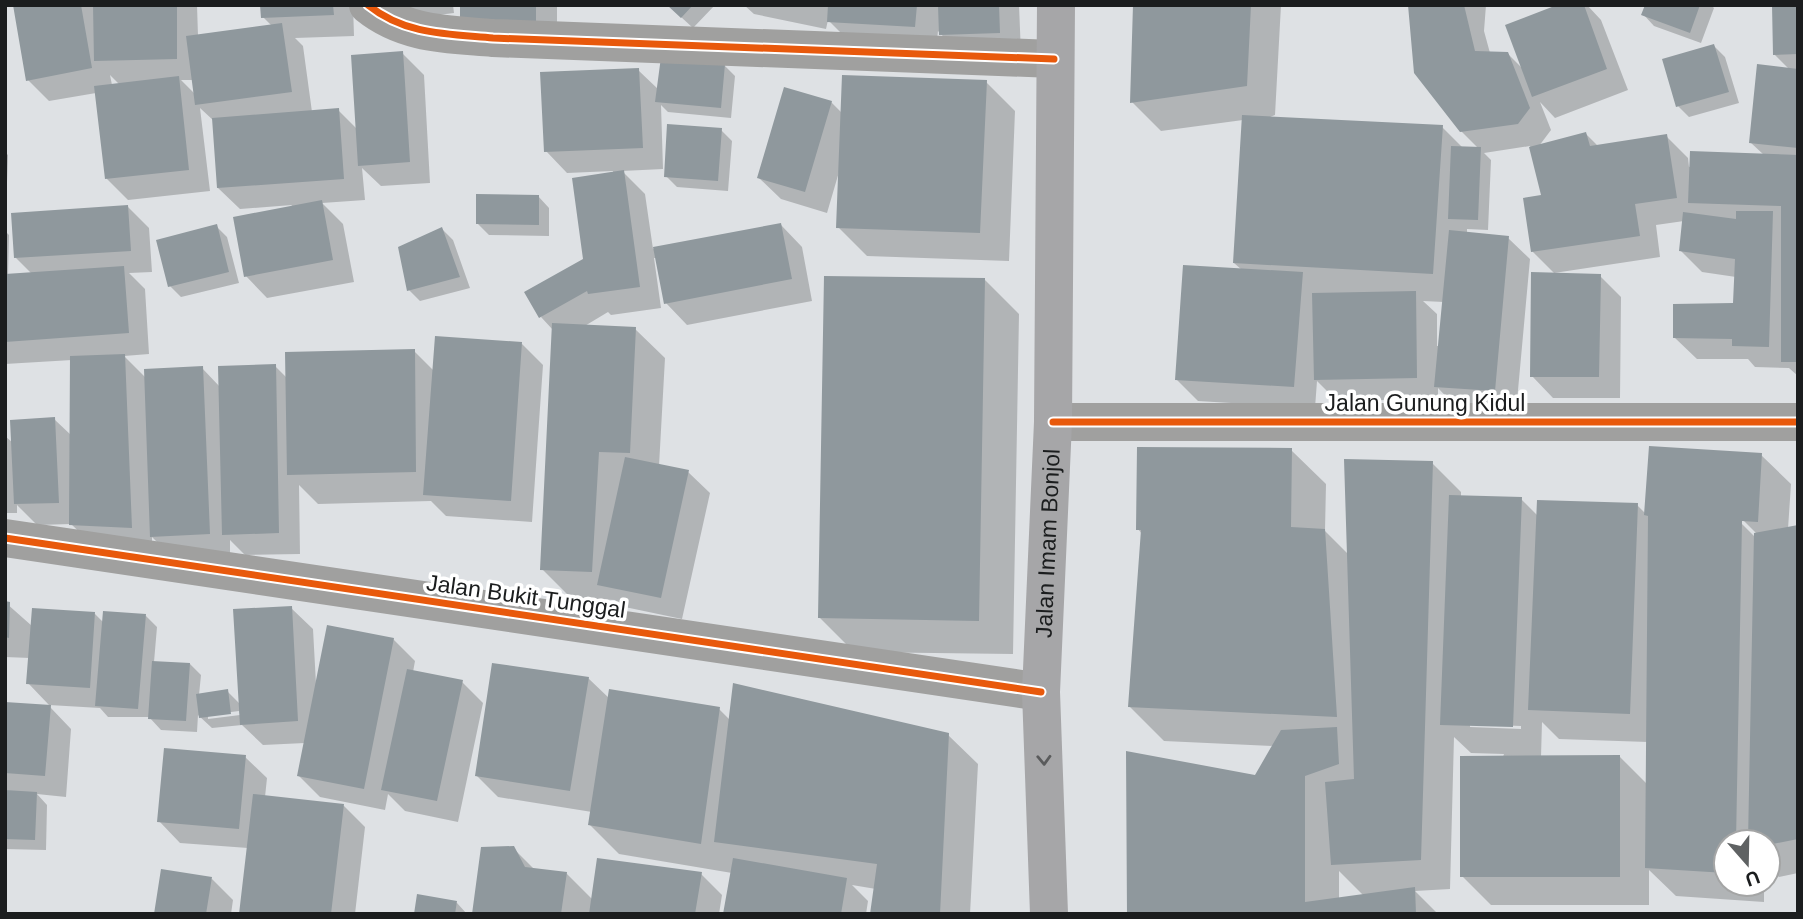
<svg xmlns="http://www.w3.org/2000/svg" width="1803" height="919" font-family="Arial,sans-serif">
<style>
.shadow{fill:#0003;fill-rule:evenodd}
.building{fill:#8f989d}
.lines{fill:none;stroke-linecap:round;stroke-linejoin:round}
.minor{stroke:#a0a09f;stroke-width:38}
.highway{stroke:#a6a6a8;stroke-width:38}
.cycleway-casing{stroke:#fff;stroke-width:11}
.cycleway{stroke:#e8590c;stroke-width:7}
.oneway{stroke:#5a5b5c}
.labels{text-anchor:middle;stroke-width:7;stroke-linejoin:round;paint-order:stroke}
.street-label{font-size:23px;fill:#1b1d1e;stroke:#fff}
</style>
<rect width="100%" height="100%" fill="#dee1e4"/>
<!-- shadow -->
<path class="shadow" d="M15,5H197L198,36L272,26L263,17L262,5H353L354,36L295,38L303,46L312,112L338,110L357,129L402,53L424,75L430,183L381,186L362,168L365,200L322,203L343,224L354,282L267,298L246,276L292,205L240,209L218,188L214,121L200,108L210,191L128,200L107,179L96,93L49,101L28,80ZM110,75L119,84L112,85ZM181,80H194L196,95Z
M374,5H453L454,13L390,21Z
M462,5H557V43Z
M668,5H715L693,28Z
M744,5H1019L1021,54L962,56L938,31L936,48L850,42L828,20L826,29L754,14Z
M1135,5H1281L1275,115L1267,118L1442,127L1464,149H1479L1461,131L1410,5H1486L1484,31L1490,53H1507L1524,70L1562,5H1587L1601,20L1628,90L1555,118L1540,102L1551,130L1539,146L1586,134L1599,147L1666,136L1688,158L1689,167L1764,155L1750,142L1790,70L1774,54L1798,5V376L1789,368L1755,367L1748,359H1697L1675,338L1735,304L1736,277L1702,272L1681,251L1684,221L1656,225L1660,257L1554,273L1532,251L1544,197L1530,146L1484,153L1491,160L1488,230L1467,229V234L1508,238L1530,259L1516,412L1457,408L1438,388V399L1337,401L1317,381L1315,408L1198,401L1177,380L1242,270L1234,263L1243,120L1161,131L1132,102ZM1423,301L1444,302L1440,346H1437V314Z
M1646,5H1711L1714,8L1701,43L1654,26L1643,14Z
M1714,46L1725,57L1739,103L1689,117L1678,106Z
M724,65L735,76L731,118L668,112L661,105L663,169L622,171L645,194L653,249L781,225L802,247L812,301L687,325L666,303L657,258H654L661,308L611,315L608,312L583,327L635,329L665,358L659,466L688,472L710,493L682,619L620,606L615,600L571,598L542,569L553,330L541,317L585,260L613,174V171L567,173L546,151L638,70L659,90Z
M986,82L1015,111L1009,261L867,256L838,227L839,172L827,213L781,199L759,178L831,102L843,114Z
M721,130L732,141L728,191L677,187L666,176Z
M5,152L8,155L6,210H5Z
M538,196L549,208V236L489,235L478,224Z
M127,206L149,228L152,272L129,273L145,289L149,354L124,356L146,378L202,368L220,387L275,366L287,378L414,351L434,371L522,344L543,365L532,522L446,516L431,501L318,504L299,485L300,554L245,555L230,540V555L173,558L152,537V548L93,545L71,524L37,525L17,505V513H5V436L13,443L54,419L72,436V360L5,364V231L9,235L8,276L32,274L15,257Z
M216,226L227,237L239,283L181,297L170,286Z
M442,229L453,240L470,288L420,301L409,290Z
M1600,276L1621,297L1620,398H1553L1532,376Z
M985,280L1019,314L1013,654L854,652L819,617Z
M1291,450L1326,484L1325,531L1349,555L1432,463L1461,492V497L1521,499L1538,516L1637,505L1646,514L1761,455L1791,484L1788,529L1798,527V873L1779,877L1768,867V842H1726V884H1764V902L1676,896L1649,870V905H1491L1462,876L1504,754L1471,753L1454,737L1450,889L1415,891L1438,914H1130L1256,777L1274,746L1164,741L1129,706L1142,534L1138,529ZM1737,514L1756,533V538L1734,516ZM1542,722L1559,739L1648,742L1647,784L1620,757H1541ZM1470,724L1521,726V729L1470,727ZM1339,871L1364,896L1339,900Z
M5,595L6,603L32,626L95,614L104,623L146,616L157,627L154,662L190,664L201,675L199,695L227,691L240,704L291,608L313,629L316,684L393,639L415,661L413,672L462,682L483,703L458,822L405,811L388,794L385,810L320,797L299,776L305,743L263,745L242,725L212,728L198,715L197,732L161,730L149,717H108L100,708L49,705L28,683L30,658L5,657ZM239,711L240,715L208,719V715Z
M588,678L610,699L719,709L730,720L948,735L978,764L970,914H872L876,889L852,885L868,901L866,914H725L732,873L619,854L590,825L592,812L498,797L477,776Z
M5,704L50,707L71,729L66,797L37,794L47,805L46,850L5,849V792H9L5,789Z
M245,757L267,778L265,797L344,806L365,827L355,914H241L248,848L180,843L159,821Z
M513,848L535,870L566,873L593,900L701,874L722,895L719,914H474Z
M212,879L233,900L231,914H156Z
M457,903L467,914H415Z"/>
<!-- building -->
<path class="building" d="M13,5H81L92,68L26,81Z
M93,5H177V59L94,61Z
M260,5H333L334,15L261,18Z
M460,5H536V22L460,21Z
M667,5H693L681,18Z
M828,5H917L915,27L827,22Z
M938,5H999L1000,33L939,35Z
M1133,5H1251L1247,86L1130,103Z
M1408,5H1464L1475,51L1508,52L1530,108L1518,124L1460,132L1414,73Z
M1557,5H1584L1607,69L1532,97L1505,25Z
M1645,5H1700L1690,33L1641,15Z
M1772,5H1798V54L1773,55Z
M282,23L292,92L195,105L186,36Z
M1714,44L1729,92L1676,107L1662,59Z
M403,51L410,162L358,166L351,55Z
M661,57L725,64L721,108L655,102Z
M1757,64L1798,69V148L1749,143Z
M639,68L643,148L544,152L540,72Z
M842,75L987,80L980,233L836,228Z
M179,76L189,170L105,179L94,86Z
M784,87L832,101L805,192L757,178Z
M339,108L344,179L217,188L212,118Z
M1242,115L1443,125L1433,274L1233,263Z
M667,124L722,128L718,181L664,177Z
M1586,132L1590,146L1667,134L1677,198L1635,204L1640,236L1531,252L1523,198L1541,195L1529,147Z
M1451,146L1481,147L1478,220L1448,219Z
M1690,151L1798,155V362H1781V206L1688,203Z
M624,170L640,287L588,294L587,291L539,318L524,292L583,259L572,178Z
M476,194L539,195V225L476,224Z
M322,200L333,260L244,277L233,217Z
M128,205L131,251L14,258L11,213Z
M1736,211H1773L1769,347L1732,346V339L1673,338V304L1733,303L1735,259L1679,251L1683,212L1736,219Z
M781,223L792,279L664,304L653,247Z
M217,224L229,272L168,287L156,240Z
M442,227L460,277L407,291L398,247Z
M1449,230L1509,236L1495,391L1434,387Z
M1183,265L1303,272L1294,387L1175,380Z
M124,266L129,333L5,342V274Z
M1531,272L1601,274L1599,377H1530Z
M824,276L985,278L979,621L818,618Z
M1416,291L1417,378L1314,380L1312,293Z
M552,323L636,327L630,453L599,452L592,572L540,570Z
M435,336L522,342L511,501L423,495Z
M415,349L416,472L287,475L285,352Z
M125,354L132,528L69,525L70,356Z
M276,364L279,533L222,535L218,366Z
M203,366L210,534L150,537L144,369Z
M55,417L59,503L14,504L10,420Z
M1649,446L1762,453L1758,522L1742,521L1736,842H1726V873L1645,868L1648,516L1644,515Z
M1137,447L1292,448L1291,527L1325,529L1337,717L1128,707L1141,530H1136Z
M625,457L689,470L661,598L597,585Z
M1344,459L1433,461L1421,860L1331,865L1325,782L1354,779Z
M1449,495L1522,497L1513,727L1440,725Z
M1537,500L1638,503L1630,714L1528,710Z
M1798,525V839L1768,845V842H1748L1754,533Z
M5,601L10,602L9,638L5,637Z
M292,606L298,721L240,725L233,609Z
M32,608L95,612L90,688L26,684Z
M103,611L146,614L138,709L95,706Z
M327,625L394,638L364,789L297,776Z
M152,661L190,663L186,721L148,719Z
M492,663L589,677L570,791L475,776Z
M407,669L463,680L437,801L381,790Z
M733,683L949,733L940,914H870L877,864L714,842Z
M228,689L231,714L199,718L196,694Z
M609,689L720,707L701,844L588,825Z
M5,702L51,705L45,776L5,773Z
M1337,727L1339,764L1305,776V902L1415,887L1416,914H1127L1126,751L1255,775L1281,730Z
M164,748L246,755L239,829L157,822Z
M1620,755V877H1460V756Z
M5,790L37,792L35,840L5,839Z
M253,794L344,804L331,914H239Z
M514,846L525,867L567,872L561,914H472L481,847Z
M597,858L702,872L695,914H589Z
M733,858L847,878L841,914H723Z
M161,869L212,877L206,914H154Z
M417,894L457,901L455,914H414Z"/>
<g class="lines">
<!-- minor -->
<path class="minor" d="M368,5C405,35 448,34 493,38L1054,59
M1053,422H1798
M5,538L1041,692"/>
<!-- highway -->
<path class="highway" id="s1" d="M1049,914L1041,692L1053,422L1056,5"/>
<defs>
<path id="cycleway" d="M368,5C405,35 448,34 493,38L1054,59
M1053,422H1798
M5,538L1041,692"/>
</defs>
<!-- cycleway casing -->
<use href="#cycleway" class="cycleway-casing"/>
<!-- cycleway -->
<use href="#cycleway" class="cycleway"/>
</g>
<!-- one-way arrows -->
<defs><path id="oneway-chevron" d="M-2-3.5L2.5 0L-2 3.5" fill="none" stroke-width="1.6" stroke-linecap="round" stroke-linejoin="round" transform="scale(1.75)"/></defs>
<use class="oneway" href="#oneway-chevron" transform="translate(1044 760) rotate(88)"/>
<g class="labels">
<!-- street labels -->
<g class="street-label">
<text x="1425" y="411">Jalan Gunung Kidul</text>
<text dy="8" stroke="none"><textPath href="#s1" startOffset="371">Jalan Imam Bonjol</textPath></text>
<text transform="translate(526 596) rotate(8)" y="8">Jalan Bukit Tunggal</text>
</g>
</g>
<!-- border -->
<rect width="1803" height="919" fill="none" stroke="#1b1d1e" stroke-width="14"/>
<!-- north arrow -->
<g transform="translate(1747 863) rotate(160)"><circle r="33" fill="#ffffff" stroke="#a4a5a5" stroke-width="2"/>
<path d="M0-5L12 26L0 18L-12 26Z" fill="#5f6263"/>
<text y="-10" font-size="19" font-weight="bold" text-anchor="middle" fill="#1b1d1e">U</text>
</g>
</svg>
